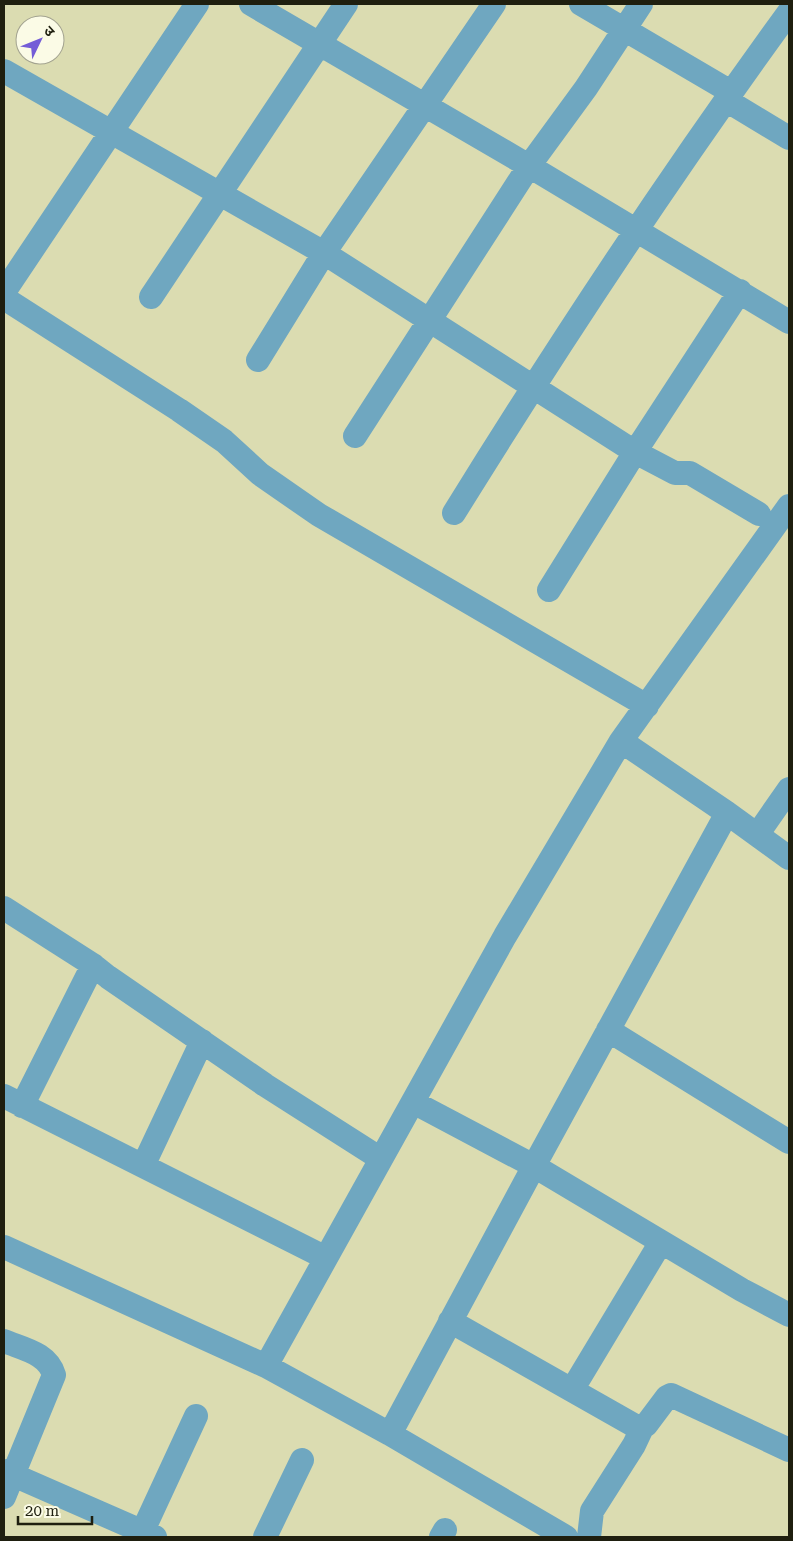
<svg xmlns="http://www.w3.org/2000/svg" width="793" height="1541" font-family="'Roboto Serif','Noto Sans Devanagari',serif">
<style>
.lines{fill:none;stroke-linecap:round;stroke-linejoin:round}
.street{stroke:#6fa7c0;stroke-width:24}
</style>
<rect width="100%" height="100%" fill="#dbdcb1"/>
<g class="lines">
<!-- street -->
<path class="street" d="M251,4L529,166L789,322
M581,4L731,92
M4,71L324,253L635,452L675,473H690L759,514
M726,100L789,138
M4,292L197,4
M151,297L346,4
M4,298L179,410L224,441L260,474L319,515L647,706
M258,360L324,253L494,4
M355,436L529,166L586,88L641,4
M454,513C560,342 671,174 789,12
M549,590L635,452L740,291
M621,741L727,813L789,858
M757,835L789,789
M4,908L93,965L108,977L265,1085L381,1159
M608,1030L789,1142
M4,1096L326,1258
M413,1102L534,1166L742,1290L789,1315
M22,1106L93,965
M143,1166L202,1041
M4,1247L266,1366L390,1434L566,1537
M450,1321L637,1427L642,1428L646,1425L667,1397L671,1395L789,1450
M4,1341C23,1349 48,1353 54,1375L4,1497
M266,1366L505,936L621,741L789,506
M572,1390L661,1242
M390,1434L534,1166L727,813
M4,1471L155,1537
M140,1537L196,1416
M265,1537L302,1460
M441,1537L445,1530
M589,1537L592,1511L634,1445L642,1428"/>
</g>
<!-- border -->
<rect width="793" height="1541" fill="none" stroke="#1f1f0f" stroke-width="10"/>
<!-- north arrow -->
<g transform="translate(40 40) rotate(47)"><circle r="24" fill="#fbfbe6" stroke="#a3a390"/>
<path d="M0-4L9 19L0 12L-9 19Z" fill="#745dd7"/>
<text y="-8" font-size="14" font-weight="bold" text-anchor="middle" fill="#1f1f0f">उ</text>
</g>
<!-- scale -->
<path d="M18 1516v8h74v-8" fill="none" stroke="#1f1f0f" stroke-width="2.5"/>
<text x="25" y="1516" font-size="15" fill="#1f1f0f" stroke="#fbfbe6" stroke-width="4" paint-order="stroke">20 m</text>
</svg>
